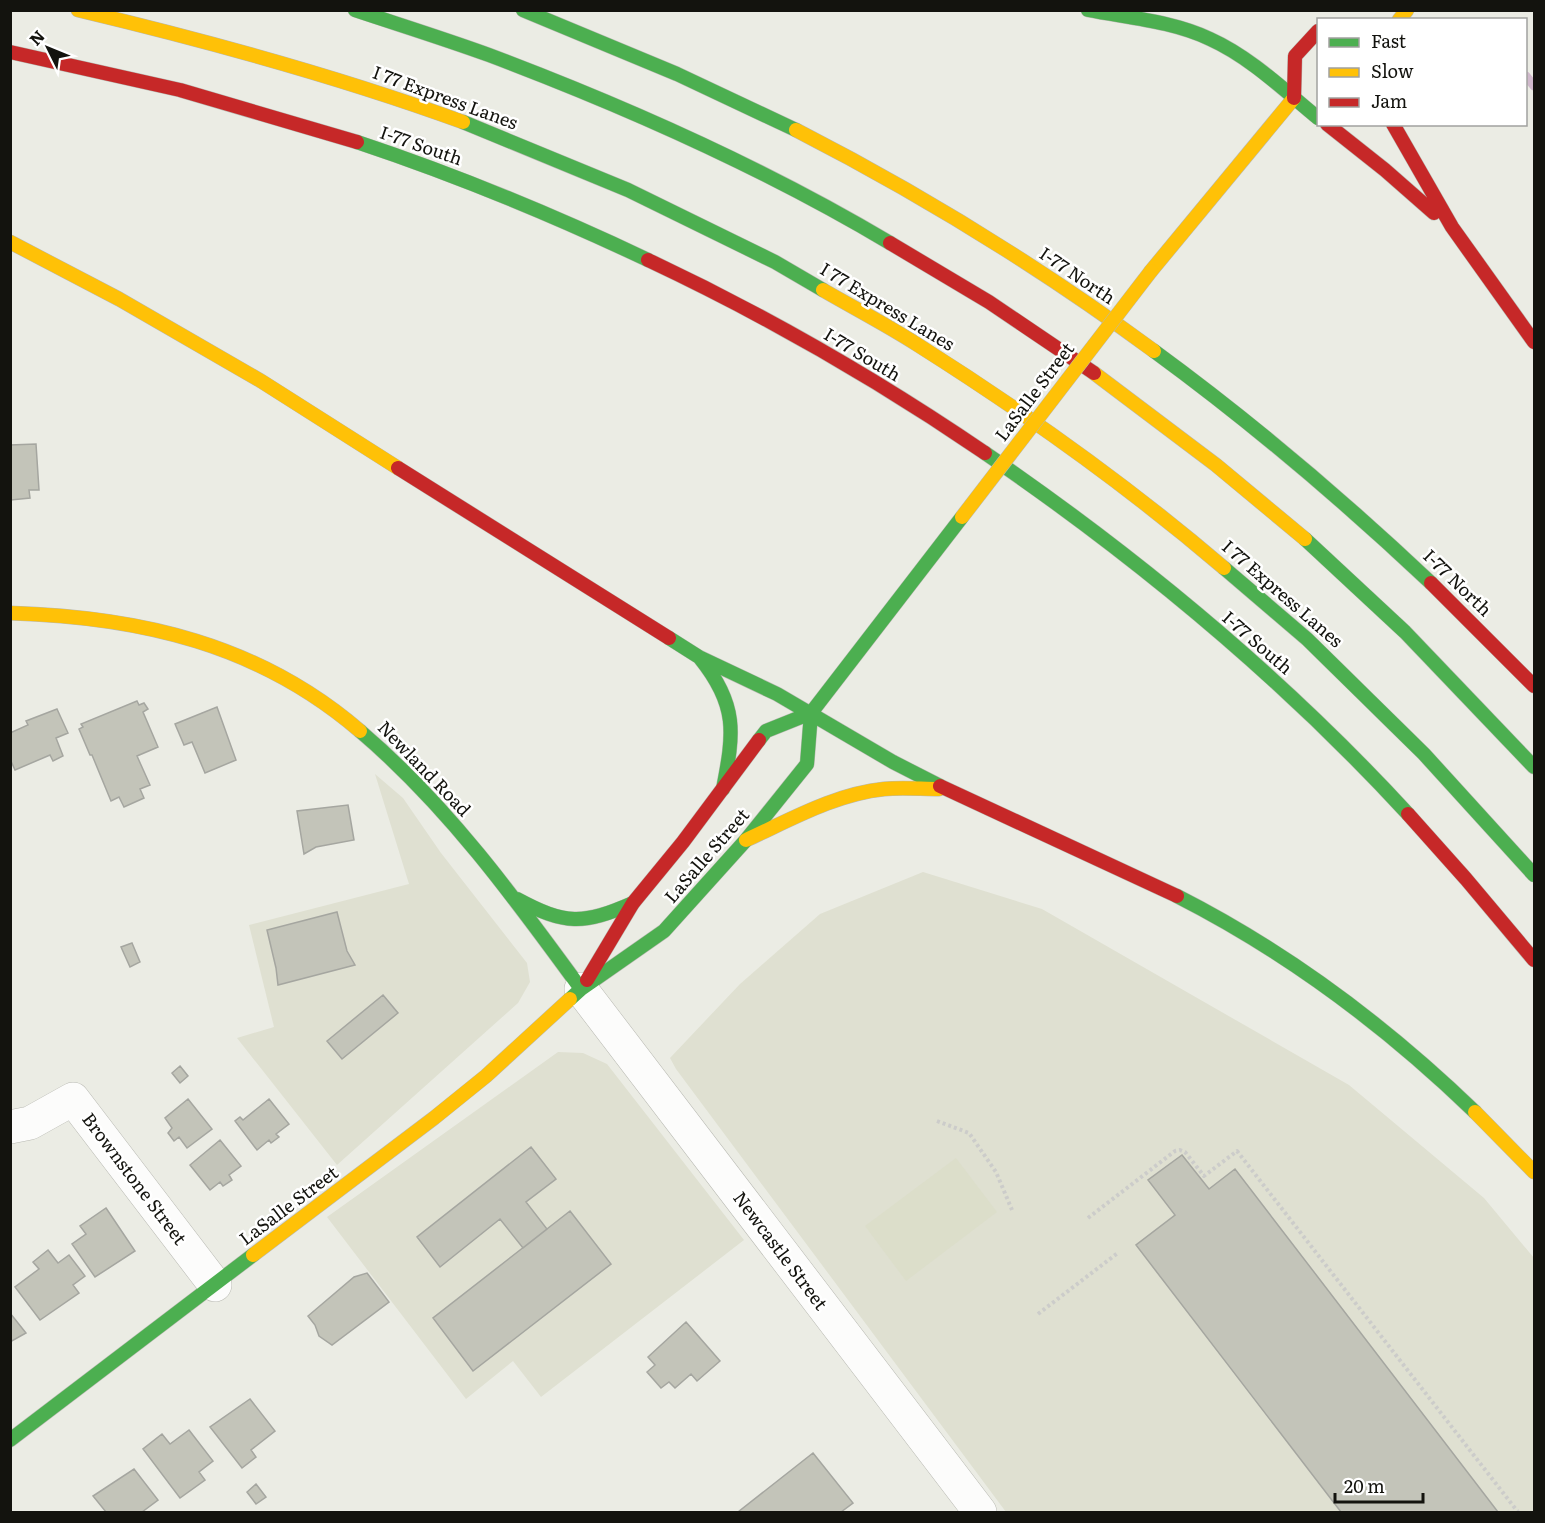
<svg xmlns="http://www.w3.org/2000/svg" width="1545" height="1523" font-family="Literata,serif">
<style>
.built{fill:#dfe0d1}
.green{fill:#dcdeca}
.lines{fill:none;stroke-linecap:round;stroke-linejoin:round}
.stream{stroke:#d0b9cc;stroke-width:9}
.building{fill:#c3c4b9;stroke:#a5a6a0;stroke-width:1.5}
.street-casing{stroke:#b8b9b2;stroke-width:34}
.fast-casing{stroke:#b8b9b2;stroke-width:15}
.slow-casing{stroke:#b8b9b2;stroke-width:15}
.jam-casing{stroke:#b8b9b2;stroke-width:15}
.path{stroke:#ccccca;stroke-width:4;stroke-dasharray:3 3;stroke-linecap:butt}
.street{stroke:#fcfcfb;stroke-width:33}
.fast{stroke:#4caf50;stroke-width:14}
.slow{stroke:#ffc107;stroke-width:14}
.jam{stroke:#c62828;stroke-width:14}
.slow-bridge-casing{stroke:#b8b9b2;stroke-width:15;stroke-linecap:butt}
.slow-bridge{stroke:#ffc107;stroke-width:14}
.labels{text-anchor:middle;stroke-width:5;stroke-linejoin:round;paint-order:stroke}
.street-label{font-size:18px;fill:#13130e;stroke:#fff}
</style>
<rect width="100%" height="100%" fill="#ebece4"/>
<!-- built -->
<path class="built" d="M375,774L403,798L441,853L527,963L530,982L518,1003L337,1165L237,1038L274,1027L249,925L409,884Z
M923,872L1042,909L1349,1085L1484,1198L1534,1258V1512H1006L676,1069L670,1058L740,984L820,914Z
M558,1052L583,1053L607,1064L744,1240L541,1397L513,1361L466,1399L327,1217Z"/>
<!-- green -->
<path class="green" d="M956,1158L997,1212L906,1281L865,1226Z"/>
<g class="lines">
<!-- stream -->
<path class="stream" d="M1526,76L1534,86"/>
</g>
<!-- building -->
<path class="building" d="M36,444L39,490H29L30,498L11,500L10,445Z
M137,701L139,705L144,703L148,709L143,712L158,747L137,756L150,785L140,789L144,798L124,807L119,797L111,801L92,755H90L79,729L83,727L81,724Z
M217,707L236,760L205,773L192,742L184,745L175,724Z
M57,709L68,733L56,738L63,756L53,761L50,755L15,770L10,759V733L28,725L26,721Z
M348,805L354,840L316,847L304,854L297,811Z
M337,912L347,951L355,965L278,985L276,968L267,930Z
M132,943L140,962L130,967L121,947Z
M383,995L398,1013L342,1059L327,1041Z
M180,1066L188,1076L180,1083L172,1073Z
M188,1099L212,1129L187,1148L179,1137L174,1141L168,1133L172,1128L165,1118Z
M269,1099L289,1124L276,1134L279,1137L271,1143L269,1140L257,1150L235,1121L240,1117L243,1120Z
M220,1140L241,1166L229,1175L232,1180L223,1186L220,1182L210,1190L190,1165Z
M531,1147L556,1179L526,1202L547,1229L523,1248L500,1219L440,1267L417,1237Z
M1182,1155L1209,1189L1235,1169L1498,1512H1341L1136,1245L1175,1215L1148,1180Z
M106,1208L135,1251L95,1277L72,1244L86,1234L80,1226Z
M570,1211L611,1264L473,1371L433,1318Z
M48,1250L58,1263L69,1255L85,1276L73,1285L79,1293L40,1320L15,1287L39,1269L33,1262Z
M367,1273L389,1302L332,1345L319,1336L315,1325L308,1316L354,1277Z
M10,1313L26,1333L10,1342Z
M686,1322L720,1361L697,1381L691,1374L675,1388L669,1382L661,1388L647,1372L655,1365L648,1357Z
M250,1399L275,1431L251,1450L256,1457L242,1468L210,1427Z
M189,1430L213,1461L199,1472L205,1480L180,1498L143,1449L162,1434L170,1444Z
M813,1453L853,1503L841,1512H738Z
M134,1469L158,1500L142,1512H106L93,1496Z
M256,1484L266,1497L256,1504L247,1492Z"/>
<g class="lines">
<defs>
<path id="street" d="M581,989L980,1512
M10,1127L30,1123L73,1099L215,1285"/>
<path id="fast" d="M355,10C400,25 445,39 489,55C627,107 764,168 890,243
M523,10L677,74L796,130
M1088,10C1129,18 1172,21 1210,39C1250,57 1284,90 1318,118
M463,122L628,190L775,262L823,290
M357,142C456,175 553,215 648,260
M1154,351C1251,422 1343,500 1431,583
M985,453C1138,558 1282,677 1408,814
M1305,539L1405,632L1534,767
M1224,568L1307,639L1424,754L1534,875
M669,638L699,657L777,694L893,762L940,786
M700,658C738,705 734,733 723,789
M360,731C447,805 514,897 581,989
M759,740L766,731L811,713L962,517
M1177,896C1287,952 1386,1026 1475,1112
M517,899C565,925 583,925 633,903
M570,999L581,989L664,931L746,840L807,764L811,713
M10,1440L253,1255"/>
<path id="slow" d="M78,10C208,41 337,76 463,122
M1399,20L1407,10
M796,130C921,194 1041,268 1154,351
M10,242L119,299L261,381L398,468
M1151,271L1294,98
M823,290C854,308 887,325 918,345C1024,412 1128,486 1224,568
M1094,373L1216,465L1305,539
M10,613C140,617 259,644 360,731
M746,840C790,820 835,794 884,789C902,787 921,789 939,789
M1475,1112L1534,1172
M253,1255L434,1118L486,1076L570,999"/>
<path id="jam" d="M10,52L180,90L357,142
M1294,98L1295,56L1318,31
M1327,124L1385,170L1434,213
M1393,124L1452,227L1534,342
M890,243L989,302L1094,373
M648,260C765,315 878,380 985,453
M398,468L669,638
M1431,583L1534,686
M940,786L1177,896
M1408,814L1466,879L1534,960
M587,980L633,903L683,842L759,740"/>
</defs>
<!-- street casing -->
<use href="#street" class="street-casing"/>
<!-- fast casing -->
<use href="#fast" class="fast-casing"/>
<!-- slow casing -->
<use href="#slow" class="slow-casing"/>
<!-- jam casing -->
<use href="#jam" class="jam-casing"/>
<!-- path -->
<path class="path" d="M937,1121L969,1133L996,1172L1012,1210
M1088,1218L1175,1151L1180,1150L1185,1152L1204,1176L1237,1151L1518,1512
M1038,1314L1119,1252"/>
<!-- street -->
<use href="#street" class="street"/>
<!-- fast -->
<use href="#fast" class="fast"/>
<!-- slow -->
<use href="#slow" class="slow"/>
<!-- jam -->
<use href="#jam" class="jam"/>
<defs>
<path id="slow-bridge" d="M962,517L1151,271"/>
</defs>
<!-- slow-bridge casing -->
<use href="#slow-bridge" class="slow-bridge-casing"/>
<!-- slow-bridge -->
<use href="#slow-bridge" class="slow-bridge"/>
</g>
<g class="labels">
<!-- street labels -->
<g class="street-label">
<text transform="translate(445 98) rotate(20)" y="6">I 77 Express Lanes</text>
<text transform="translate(421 146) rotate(19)" y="6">I-77 South</text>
<text transform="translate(1077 276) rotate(34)" y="6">I-77 North</text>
<text transform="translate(887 307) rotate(31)" y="6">I 77 Express Lanes</text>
<text transform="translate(862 355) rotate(31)" y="6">I-77 South</text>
<text transform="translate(1035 392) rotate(-53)" y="6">LaSalle Street</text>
<text transform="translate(1457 583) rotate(44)" y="6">I-77 North</text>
<text transform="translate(1282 594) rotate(41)" y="6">I 77 Express Lanes</text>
<text transform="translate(1257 643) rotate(41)" y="6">I-77 South</text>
<text transform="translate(424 769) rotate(46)" y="6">Newland Road</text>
<text transform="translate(707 856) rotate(-49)" y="6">LaSalle Street</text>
<text transform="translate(134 1179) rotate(53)" y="6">Brownstone Street</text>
<text transform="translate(289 1206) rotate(-37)" y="6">LaSalle Street</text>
<text transform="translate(780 1251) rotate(53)" y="6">Newcastle Street</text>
</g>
</g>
<!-- border -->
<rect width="1545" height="1523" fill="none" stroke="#13130e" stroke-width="24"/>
<!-- legend -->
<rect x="1317" y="18" width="210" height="108" fill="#ffffff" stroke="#a1a19f" stroke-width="1.5"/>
<rect x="1329" y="38" width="30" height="9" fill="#4caf50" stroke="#a1a19f" stroke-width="1.5"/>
<text x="1371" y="48" font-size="18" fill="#13130e">Fast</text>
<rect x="1329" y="68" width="30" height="9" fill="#ffc107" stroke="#a1a19f" stroke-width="1.5"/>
<text x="1371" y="78" font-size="18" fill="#13130e">Slow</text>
<rect x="1329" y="98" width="30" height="9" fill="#c62828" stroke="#a1a19f" stroke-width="1.5"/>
<text x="1371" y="108" font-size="18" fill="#13130e">Jam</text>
<!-- north arrow -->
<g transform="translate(48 48) rotate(313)" stroke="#ffffff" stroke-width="4.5" paint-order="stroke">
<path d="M0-4.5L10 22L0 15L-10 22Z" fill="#13130e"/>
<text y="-9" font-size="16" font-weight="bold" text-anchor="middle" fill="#13130e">N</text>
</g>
<!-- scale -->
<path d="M1335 1493v9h88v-9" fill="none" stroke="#13130e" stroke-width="3"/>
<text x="1344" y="1493" font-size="18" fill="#13130e" stroke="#ffffff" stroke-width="4.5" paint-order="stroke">20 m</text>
</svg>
